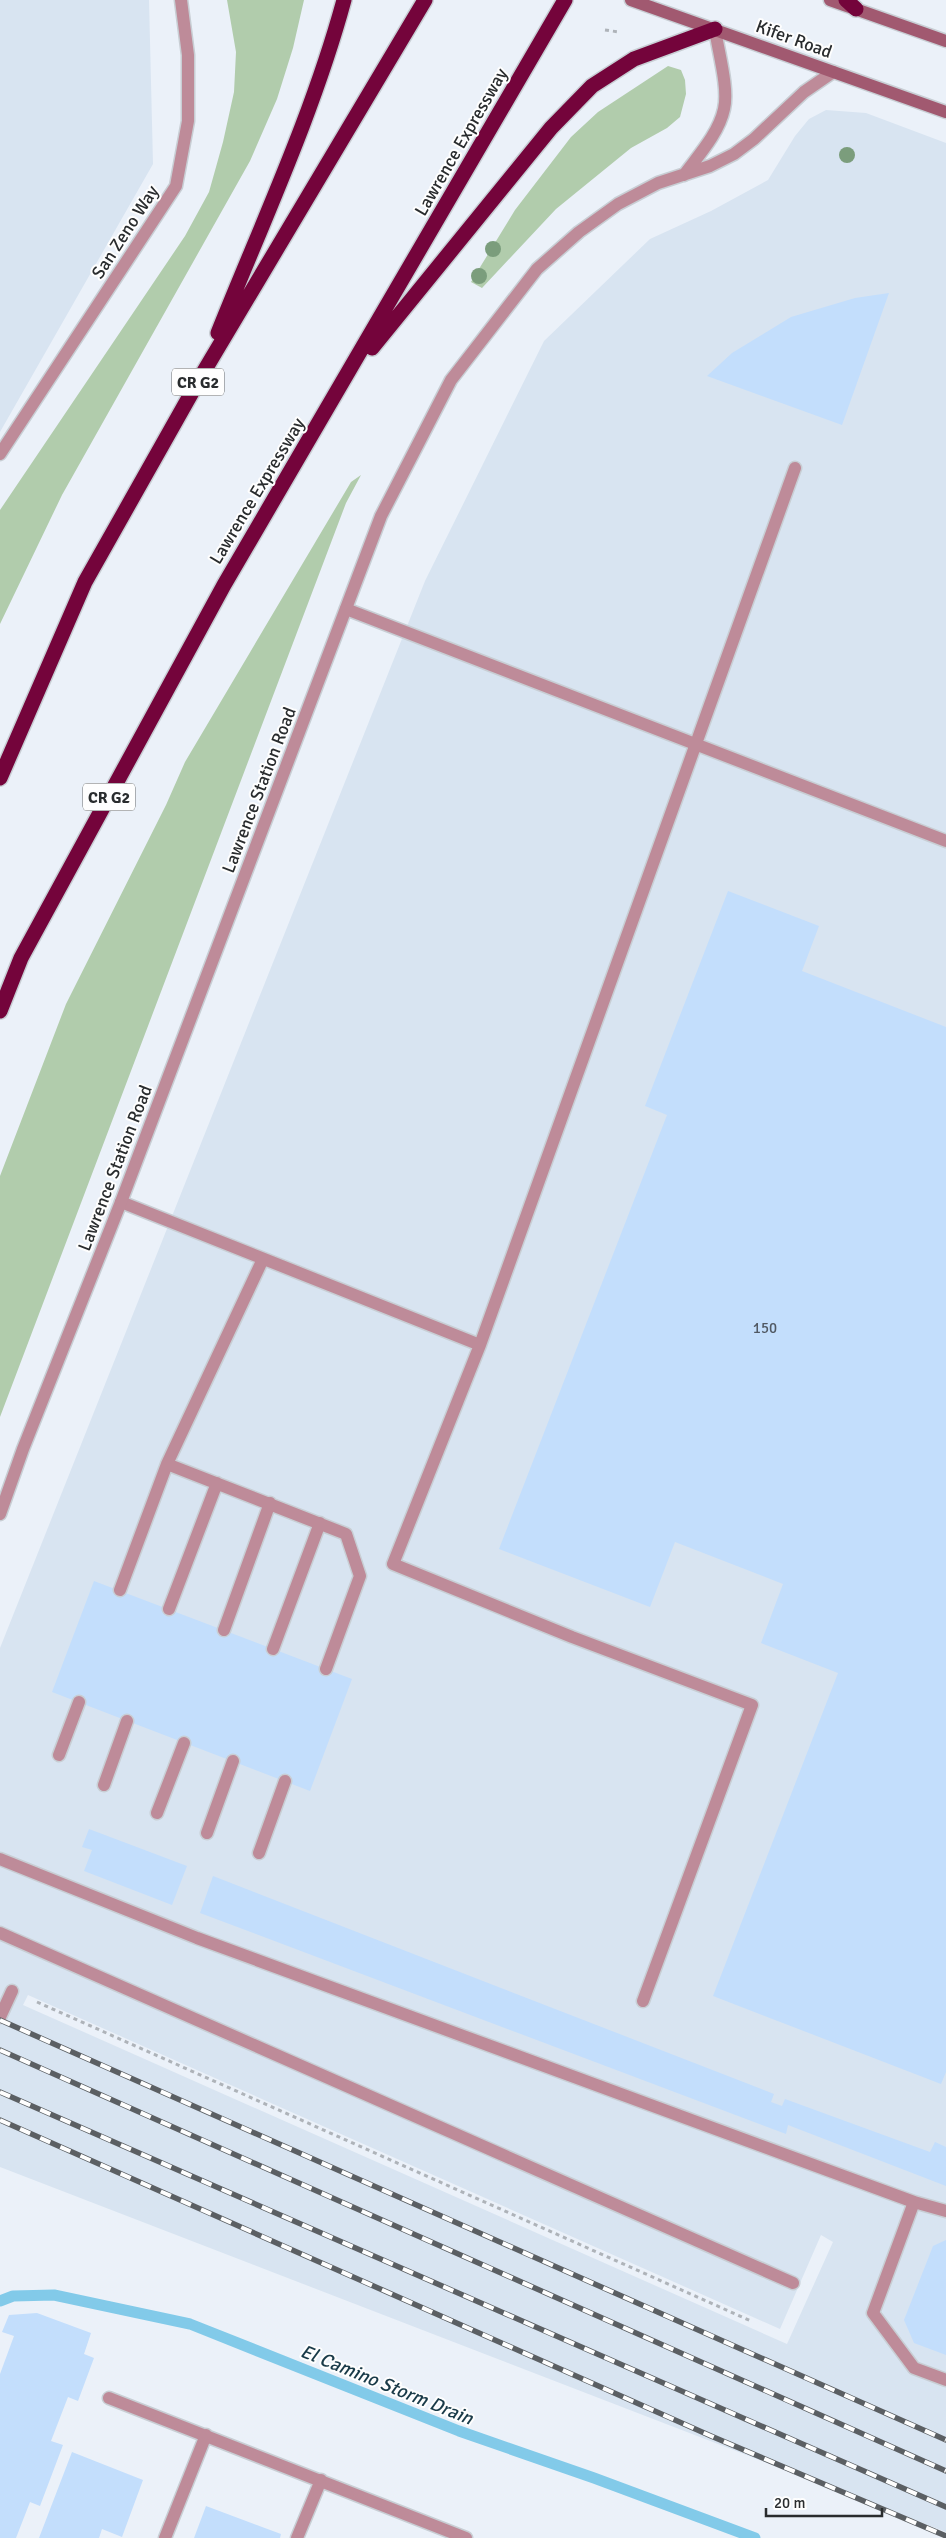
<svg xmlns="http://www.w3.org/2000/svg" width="946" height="2538" font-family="Signika,sans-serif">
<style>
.built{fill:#d8e4f1;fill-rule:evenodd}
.green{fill:#b1ccac}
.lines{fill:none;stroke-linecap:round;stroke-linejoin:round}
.stream{stroke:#82cae9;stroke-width:11}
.building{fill:#c3defc}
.lane-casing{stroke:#c8ced4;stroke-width:15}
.street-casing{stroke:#c8ced4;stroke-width:15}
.secondary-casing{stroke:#c8ced4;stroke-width:15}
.highway-casing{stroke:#c8ced4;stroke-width:18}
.path{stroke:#aeb3b9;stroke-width:3;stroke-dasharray:4 4;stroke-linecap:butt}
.lane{stroke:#be8b99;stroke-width:12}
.street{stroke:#be8b99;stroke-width:12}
.secondary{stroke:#a15970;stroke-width:12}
.highway{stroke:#74043b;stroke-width:15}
.rail-casing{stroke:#5b5f63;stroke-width:5.5}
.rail{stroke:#fefefe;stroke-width:4;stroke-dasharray:11;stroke-linecap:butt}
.tree{fill:#7b9d7c}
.labels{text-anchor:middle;stroke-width:4;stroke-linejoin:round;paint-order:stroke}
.number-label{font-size:15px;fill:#505862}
.shield{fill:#fefefe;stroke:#696b6c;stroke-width:1}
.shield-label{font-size:16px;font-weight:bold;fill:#292c2e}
.street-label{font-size:18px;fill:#292c2e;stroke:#fefefe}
.water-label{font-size:19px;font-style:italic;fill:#193a48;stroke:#fefefe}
</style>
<rect width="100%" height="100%" fill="#ebf1f9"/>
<!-- built -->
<path class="built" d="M0,0H149L153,164L0,432Z
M826,110L866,113L946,143V2532L0,2167V1648L425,581L544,341L650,239L711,211L768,180L795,136L809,119ZM28,1995L780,2329L821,2235L833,2242L787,2344L23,2005Z"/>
<!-- green -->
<path class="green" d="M227,0H304L293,48L277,99L250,161L62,495L0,624V510L185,236L209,192L223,142L234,92L236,52Z
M668,66L681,70L685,80L686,94L680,117L667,128L631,148L556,209L482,288L471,282L515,210L571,137L598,112Z
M361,475L346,503L0,1417V1176L66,1004L166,805L185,762L351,482Z"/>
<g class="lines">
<!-- stream -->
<path class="stream" d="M0,2301L13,2296L54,2295L190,2324L459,2431L594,2478L755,2538"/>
</g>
<!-- building -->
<path class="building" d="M889,293L842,425L707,376L732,353L791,317L855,298Z
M728,891L819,926L802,971L946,1027V2072L941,2084L713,1996L838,1673L761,1643L783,1584L675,1542L650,1607L499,1549L667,1115L645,1106Z
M94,1581L352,1679L310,1791L52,1692Z
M89,1829L187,1866L172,1905L84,1871L92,1850L82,1847Z
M213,1876L774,2094L771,2102L782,2106L785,2099L930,2152L935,2142L946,2147V2186L788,2125L786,2134L200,1913Z
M946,2240V2355L914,2343L904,2320L933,2246Z
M37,2313L91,2333L84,2354L94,2358L78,2401L68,2397L51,2441L63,2445L40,2506L30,2502L16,2538H0V2374L14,2336L2,2332L9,2315Z
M72,2452L143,2480L122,2537L102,2529L99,2538H39Z
M206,2506L281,2534L280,2538H194Z"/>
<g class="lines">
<defs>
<path id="lane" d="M346,609L946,841
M121,1202L480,1345
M167,1464L346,1534L360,1576L326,1669
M120,1590L167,1464L263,1259
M169,1609L217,1483
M224,1630L270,1503
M273,1649L320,1523
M59,1755L79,1702
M104,1785L127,1721
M157,1813L184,1743
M207,1833L233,1761
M259,1853L285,1781
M0,1859L197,1938L914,2202L946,2211
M0,1933L793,2283
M643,2001L752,1705L572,1637L393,1564L480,1345L795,468
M0,2017L12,1991
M914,2202L873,2313L914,2368L946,2380
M109,2398L466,2538
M165,2538L206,2435
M297,2538L321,2480"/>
<path id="street" d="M684,175C698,156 719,133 724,109C729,88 718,51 715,29
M0,454L176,186L188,121V55L181,0
M0,1514L23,1449L121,1202L381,516L451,380L537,269L579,232L618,204L658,183L710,166L734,154L754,139L804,92L833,72"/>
<path id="secondary" d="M631,0L946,112
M830,0L946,41"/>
<path id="highway" d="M846,0L856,9
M218,333C262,223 313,114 344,0
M372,348L551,128L592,86L634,59L715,29
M0,778L85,582L200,378L425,0
M0,1011L21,958L224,585L565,0"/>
</defs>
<!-- lane casing -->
<use href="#lane" class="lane-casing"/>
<!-- street casing -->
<use href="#street" class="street-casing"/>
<!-- secondary casing -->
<use href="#secondary" class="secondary-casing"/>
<!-- highway casing -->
<use href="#highway" class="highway-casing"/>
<!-- path -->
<path class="path" d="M605,30L619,32
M37,2002L751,2321"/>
<!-- lane -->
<use href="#lane" class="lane"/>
<!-- street -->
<use href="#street" class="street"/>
<!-- secondary -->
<use href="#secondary" class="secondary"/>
<!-- highway -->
<use href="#highway" class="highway"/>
<defs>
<path id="rail" d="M0,2020L946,2440
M0,2050L946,2471
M0,2092L946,2507
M0,2120L711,2436L946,2536"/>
</defs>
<!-- rail casing -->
<use href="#rail" class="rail-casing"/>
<!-- rail -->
<use href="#rail" class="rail"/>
</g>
<!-- trees -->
<g class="tree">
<circle cx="847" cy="155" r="8"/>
<circle cx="493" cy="249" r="8"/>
<circle cx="479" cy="276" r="8"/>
</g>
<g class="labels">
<!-- number labels -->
<g class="number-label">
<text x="765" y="1333">150</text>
</g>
<!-- shield labels -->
<g class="shield">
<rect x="172" y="368.5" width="52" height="27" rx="4"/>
<rect x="83" y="783.5" width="52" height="27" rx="4"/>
</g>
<g class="shield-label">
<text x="198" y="388">CR G2</text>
<text x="109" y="803">CR G2</text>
</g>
<!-- street labels -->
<g class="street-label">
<text transform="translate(794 39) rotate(20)" y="6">Kifer Road</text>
<text transform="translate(461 142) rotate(-60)" y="6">Lawrence Expressway</text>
<text transform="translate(125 232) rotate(-57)" y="6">San Zeno Way</text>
<text transform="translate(257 491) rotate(-59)" y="6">Lawrence Expressway</text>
<text transform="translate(259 790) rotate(-69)" y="6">Lawrence Station Road</text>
<text transform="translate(115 1168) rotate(-69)" y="6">Lawrence Station Road</text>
</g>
<!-- water labels -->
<g class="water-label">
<text transform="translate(387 2384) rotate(22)" y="7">El Camino Storm Drain</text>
</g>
</g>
<!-- scale -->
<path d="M766 2508v8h116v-8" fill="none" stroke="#292c2e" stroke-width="2.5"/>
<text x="774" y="2508" font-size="15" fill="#292c2e" stroke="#fefefe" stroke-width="4" paint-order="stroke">20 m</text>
</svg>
